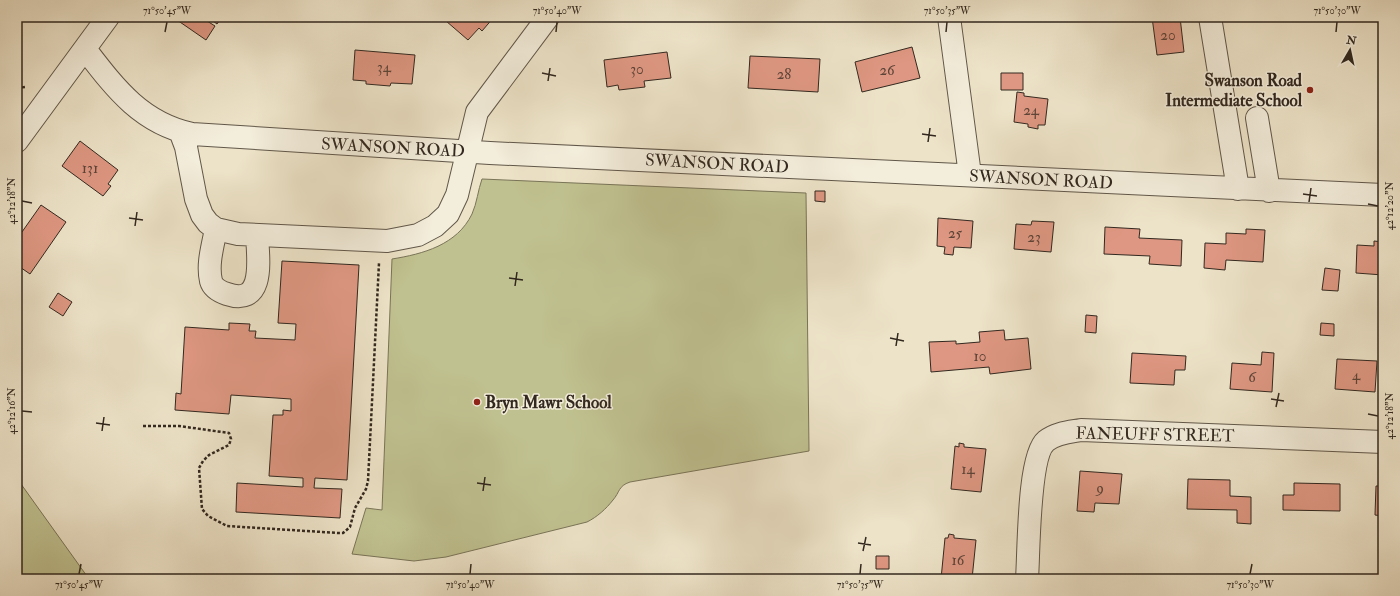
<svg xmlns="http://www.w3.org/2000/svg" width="1400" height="596" font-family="'IM FELL Double Pica',serif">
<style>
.green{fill:#c0c190;stroke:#797458}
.building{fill:#de9782;stroke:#32281f}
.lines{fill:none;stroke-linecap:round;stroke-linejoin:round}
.minor-casing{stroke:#615749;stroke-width:24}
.path{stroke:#32281f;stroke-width:2.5;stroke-dasharray:3 2;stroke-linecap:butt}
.minor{stroke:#f3eddb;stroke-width:22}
.ticks{fill:none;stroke:#32281f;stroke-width:1.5}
.poi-dot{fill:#8f2418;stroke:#f3eddb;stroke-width:1.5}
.labels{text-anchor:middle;stroke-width:3;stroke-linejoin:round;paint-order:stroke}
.number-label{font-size:15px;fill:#5d4438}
.poi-label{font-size:17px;font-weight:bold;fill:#32281f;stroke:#f3eddb;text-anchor:end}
.street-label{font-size:17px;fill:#32281f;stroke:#f3eddb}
.neatline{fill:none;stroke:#32281f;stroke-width:1.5}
.ticks-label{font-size:10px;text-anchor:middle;fill:#32281f}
</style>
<rect width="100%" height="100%" fill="#ede3c8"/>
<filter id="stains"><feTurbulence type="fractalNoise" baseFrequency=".005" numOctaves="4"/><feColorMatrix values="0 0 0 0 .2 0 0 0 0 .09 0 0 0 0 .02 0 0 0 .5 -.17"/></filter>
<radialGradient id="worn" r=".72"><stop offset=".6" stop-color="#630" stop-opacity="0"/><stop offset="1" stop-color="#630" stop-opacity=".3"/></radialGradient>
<!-- green -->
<path class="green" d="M482,179L806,193L809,451L630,482C618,486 620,492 613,500C606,509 597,517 587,522L446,557L414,561L352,554L366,508L382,510L392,259C423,254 457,245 472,214C477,203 478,190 482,179Z
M17,483L21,484L89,579H17Z"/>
<!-- building -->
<path class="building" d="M178,17H226L225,19L222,17L217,24L209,18L207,21L215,26L206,40L177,20Z
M450,17H494L482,31L479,28L468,40L446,21Z
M1152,17H1180L1184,52L1157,55Z
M912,47L920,78L862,92L855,62Z
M355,50L415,55L412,84L391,83L390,86L366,84V81L353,80Z
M667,52L671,78L644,81L645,87L619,90L618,85L607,87L604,60Z
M750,56L820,59L818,92L748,88Z
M1001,73H1023V90H1001Z
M1017,92L1024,93V96L1048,99L1045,125H1038V129L1028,127V124L1014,122Z
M80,141L118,170L108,184L111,186L103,196L62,166Z
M815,191H825V202L815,201Z
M41,205L66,222L30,274L17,265V239Z
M938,218L973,221L971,248L954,247L953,255L944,254L945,247L937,246Z
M1032,221L1054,222L1051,252L1014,249L1016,224L1031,225Z
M1105,227L1140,229L1139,238L1182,240L1181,266L1149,264L1150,256L1104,254Z
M1246,229L1265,230L1263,262L1226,260L1225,270L1204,268L1205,243L1226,244V233L1246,234Z
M1374,241L1383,242V275L1356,273L1357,245L1374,246Z
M282,261L359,265L347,480L315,478L314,488L342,489L340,518L236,512L237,483L303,487V478L269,476L273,415H283V410L291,411V399L231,395L229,414L175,410L176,393L181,394L185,327L229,330V323L250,324L249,331H256L255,338L295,340L296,324L278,323Z
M1325,268L1340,270L1338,291L1322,290Z
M58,293L72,302L63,316L49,307Z
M1086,315L1097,316L1096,333L1085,332Z
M1321,323L1334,324V336L1320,335Z
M1004,330L1005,340L1028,338L1031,369L990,374L989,367L931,372L929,342L956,341V344L980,342L979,332Z
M1262,352L1274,353L1272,392L1230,389L1232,363L1261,365Z
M1132,353L1186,356L1185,370H1175L1174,385L1130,383Z
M1337,359L1377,361L1375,392L1335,389Z
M959,443L964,444V447L986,449L981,492L951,489L955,446L959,447Z
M1080,471L1122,474L1119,504L1095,503L1094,512L1077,511Z
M1188,479L1230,480V496L1251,497V524L1237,523V510L1187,509Z
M1294,483L1340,484V511L1283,510V495H1294Z
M1376,486H1383V516L1375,515Z
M949,534L954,535V538L976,540L972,579H941L945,538H948Z
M876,556H889V569H876Z
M1094,575L1108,576V579H1094Z"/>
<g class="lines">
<defs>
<path id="minor" d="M949,17L970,175
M1210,17L1238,189
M85,49C115,88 141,123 192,134L490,153L1383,195
M1257,118L1269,191
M180,131L186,147L196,199L202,215L208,223L216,229L238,234L387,241L418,235L435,226L448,214L457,195L477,112L548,17
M17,141L108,17
M216,229C213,245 207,264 211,281C213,288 221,292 227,294C266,307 258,258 257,235
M1027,579C1029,552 1028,456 1046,441C1056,433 1070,432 1081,430L1383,442"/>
</defs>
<!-- minor casing -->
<use href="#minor" class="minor-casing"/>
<!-- path -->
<path class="path" d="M17,88L25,87
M143,426H179L229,433L231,439L229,445L209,455L203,461L199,468L202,509L208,516L227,526L338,533H343L350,527L355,508L366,489L368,481L379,263"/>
<!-- minor -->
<use href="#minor" class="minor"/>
</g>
<!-- ticks -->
<path class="ticks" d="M165,32L167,22M556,32L557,22M946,32L947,22M1336,32L1337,22M542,73L556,76M548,81L550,68M922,134L936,136M928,142L930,128M1303,194L1317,196M22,201L32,203M1309,202L1311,188M1368,204L1378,206M129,218L143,220M135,226L137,212M509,278L523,280M515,286L517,272M890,338L904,341M896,346L898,333M1271,399L1284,401M1276,407L1279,393M22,411L32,412M1368,414L1378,416M96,423L110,425M102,431L104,417M477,483L491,485M483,491L485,477M858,543L871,545M863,551L866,537M79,574L81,564M470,574L471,564M860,574L861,564M1250,574L1252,564"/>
<!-- markers -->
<g class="poi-dot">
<circle cx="1310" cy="90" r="4"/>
<circle cx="477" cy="402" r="4"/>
</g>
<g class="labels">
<!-- number labels -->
<g class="number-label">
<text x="1168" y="40">20</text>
<text x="384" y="72">34</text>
<text x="637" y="74">30</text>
<text x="887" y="75">26</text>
<text x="784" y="79">28</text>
<text x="1031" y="115">24</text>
<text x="90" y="173">131</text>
<text x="955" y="238">25</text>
<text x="1034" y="242">23</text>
<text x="980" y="361">10</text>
<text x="1356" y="380">4</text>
<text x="1252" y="382">6</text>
<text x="968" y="474">14</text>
<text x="1100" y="493">9</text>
<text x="958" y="565">16</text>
</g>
<!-- poi labels -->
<g class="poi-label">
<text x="1302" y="86">Swanson Road<tspan x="1302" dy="20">Intermediate School</tspan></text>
<text x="485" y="408" text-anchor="start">Bryn Mawr School</text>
</g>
<!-- street labels -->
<g class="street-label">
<text transform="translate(393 147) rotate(3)" y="6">SWANSON ROAD</text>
<text transform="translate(717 163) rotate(3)" y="6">SWANSON ROAD</text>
<text transform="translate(1041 179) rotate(3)" y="6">SWANSON ROAD</text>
<text transform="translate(1155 434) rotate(1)" y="6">FANEUFF STREET</text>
</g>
</g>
<!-- margin -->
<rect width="1400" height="596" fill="none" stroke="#ede3c8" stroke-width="44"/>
<!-- north arrow -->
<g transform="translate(1350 50) rotate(9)" stroke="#f3eddb" stroke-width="3" paint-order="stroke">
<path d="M0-3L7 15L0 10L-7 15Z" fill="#32281f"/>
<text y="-6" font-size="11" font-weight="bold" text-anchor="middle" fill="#32281f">N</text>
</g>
<rect x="22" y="22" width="1356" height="552" class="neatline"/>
<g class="ticks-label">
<text x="167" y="14">71°50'45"W</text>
<text x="557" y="14">71°50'40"W</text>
<text x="947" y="14">71°50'35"W</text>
<text x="1337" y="14">71°50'30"W</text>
<text transform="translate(11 201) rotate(-90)" y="4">42°12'18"N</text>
<text transform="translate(1389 206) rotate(-90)" y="4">42°12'20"N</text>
<text transform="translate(11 411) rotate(-90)" y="4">42°12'16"N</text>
<text transform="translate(1389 416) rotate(-90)" y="4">42°12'18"N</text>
<text x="79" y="588">71°50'45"W</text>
<text x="470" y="588">71°50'40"W</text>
<text x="860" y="588">71°50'35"W</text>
<text x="1250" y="588">71°50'30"W</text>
</g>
<rect width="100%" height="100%" filter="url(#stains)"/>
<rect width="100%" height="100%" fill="url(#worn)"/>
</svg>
